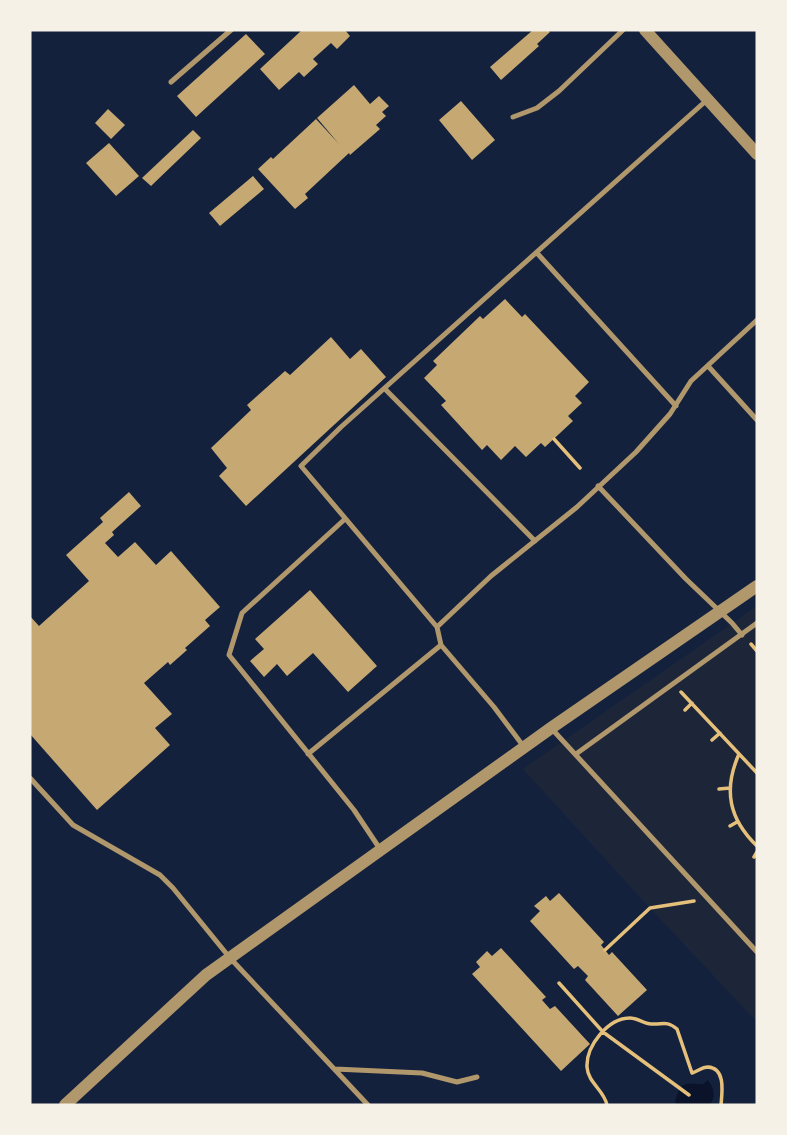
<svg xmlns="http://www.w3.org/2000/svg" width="787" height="1135" font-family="'PT Serif',serif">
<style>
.green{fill:#1d2539}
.water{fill:#0b132b}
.building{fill:#c6a872}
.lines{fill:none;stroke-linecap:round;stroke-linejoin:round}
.path{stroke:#e5c07b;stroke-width:3.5}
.service{stroke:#b1986c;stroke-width:5}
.tertiary{stroke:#b1986c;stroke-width:12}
</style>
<rect width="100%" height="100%" fill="#14213d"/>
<!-- green -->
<path class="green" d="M757,606V1022L650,908L523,769Z"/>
<!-- water -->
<path class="water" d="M708,1080C714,1088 717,1098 709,1105H677L675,1102C681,1080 684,1084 703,1084Z"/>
<!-- building -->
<path class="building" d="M302,30H345L350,36L337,49L331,43L313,59L318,64L304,77L299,72L279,90L260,69Z
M533,30H548L550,32L537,44L539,46L501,80L490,67Z
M246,34L265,54L196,117L177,96Z
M354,85L370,104L379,96L389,106L382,112L386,116L376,125L380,129L350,155L349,153L305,194L308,198L295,209L258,169L271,157L273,159L316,119L339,144L317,118Z
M461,101L495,140L472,160L439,120Z
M108,109L125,125L111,139L95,123Z
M193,130L201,138L151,186L142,178Z
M109,143L139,176L116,196L86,163Z
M253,176L264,189L220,226L209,213Z
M505,299L522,317L525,314L589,382L575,396L582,403L568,416L573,421L545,447L541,443L526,457L515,446L501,460L487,445L482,450L441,405L446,401L424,378L437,365L433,361L480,316L483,319Z
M331,337L350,359L361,349L386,377L246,506L219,476L227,468L211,448L251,410L247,405L285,371L290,375Z
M129,492L141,506L112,532L114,535L105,543L118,557L135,542L156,565L171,551L220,607L205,620L210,626L185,648L187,650L170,665L168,662L144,683L172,714L155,728L170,745L97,810L30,734V616L39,626L89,581L66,555L103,522L100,518Z
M310,590L377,666L348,692L313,653L287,676L277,664L264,677L250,661L264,649L255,639Z
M559,893L604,942L601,945L609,955L612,952L647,990L618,1016L585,980L588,976L578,966L574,969L530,921L540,911L534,906L546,896L550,901Z
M501,948L546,997L542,1000L550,1009L555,1006L590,1044L561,1071L472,974L480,967L476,962L487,951L492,956Z"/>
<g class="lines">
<!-- path -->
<path class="path" d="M554,439L580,468
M751,644L757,651
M681,692L757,773
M685,710L692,703
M712,740L720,733
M739,754C723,790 729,819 757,846
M719,789L730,788
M730,826L737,822
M754,857L757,852
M605,950L650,908L694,901
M559,983L603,1032L689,1095
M607,1105C604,1090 588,1083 587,1067C586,1046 608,1018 630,1018C638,1018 644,1024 651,1024C663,1025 666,1020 677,1029L692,1073C698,1071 702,1067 708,1067C726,1068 722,1093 721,1105"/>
<!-- service -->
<path class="service" d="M171,82L231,30
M513,117L537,108L559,91L623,30
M537,253L676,406
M708,366L757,420
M385,389L535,541
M598,486L686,579L732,623L742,635
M345,519L242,613L229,655L354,810L380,849
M437,627L301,466L341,427L708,99
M551,728L757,952
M524,747L494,707L441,645L437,627L491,576L577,507L636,452L670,414L691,381L757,320
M308,754L441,645
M576,754L757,623
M30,778L73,825L160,875L173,888L230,958L368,1105
M335,1069L422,1073L457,1082L477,1077"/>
<!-- tertiary -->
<path class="tertiary" d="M645,30L757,154
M65,1105L206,975L551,728L757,586"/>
</g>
<!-- border -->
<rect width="787" height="1135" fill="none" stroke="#f6f1e7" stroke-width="63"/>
</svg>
